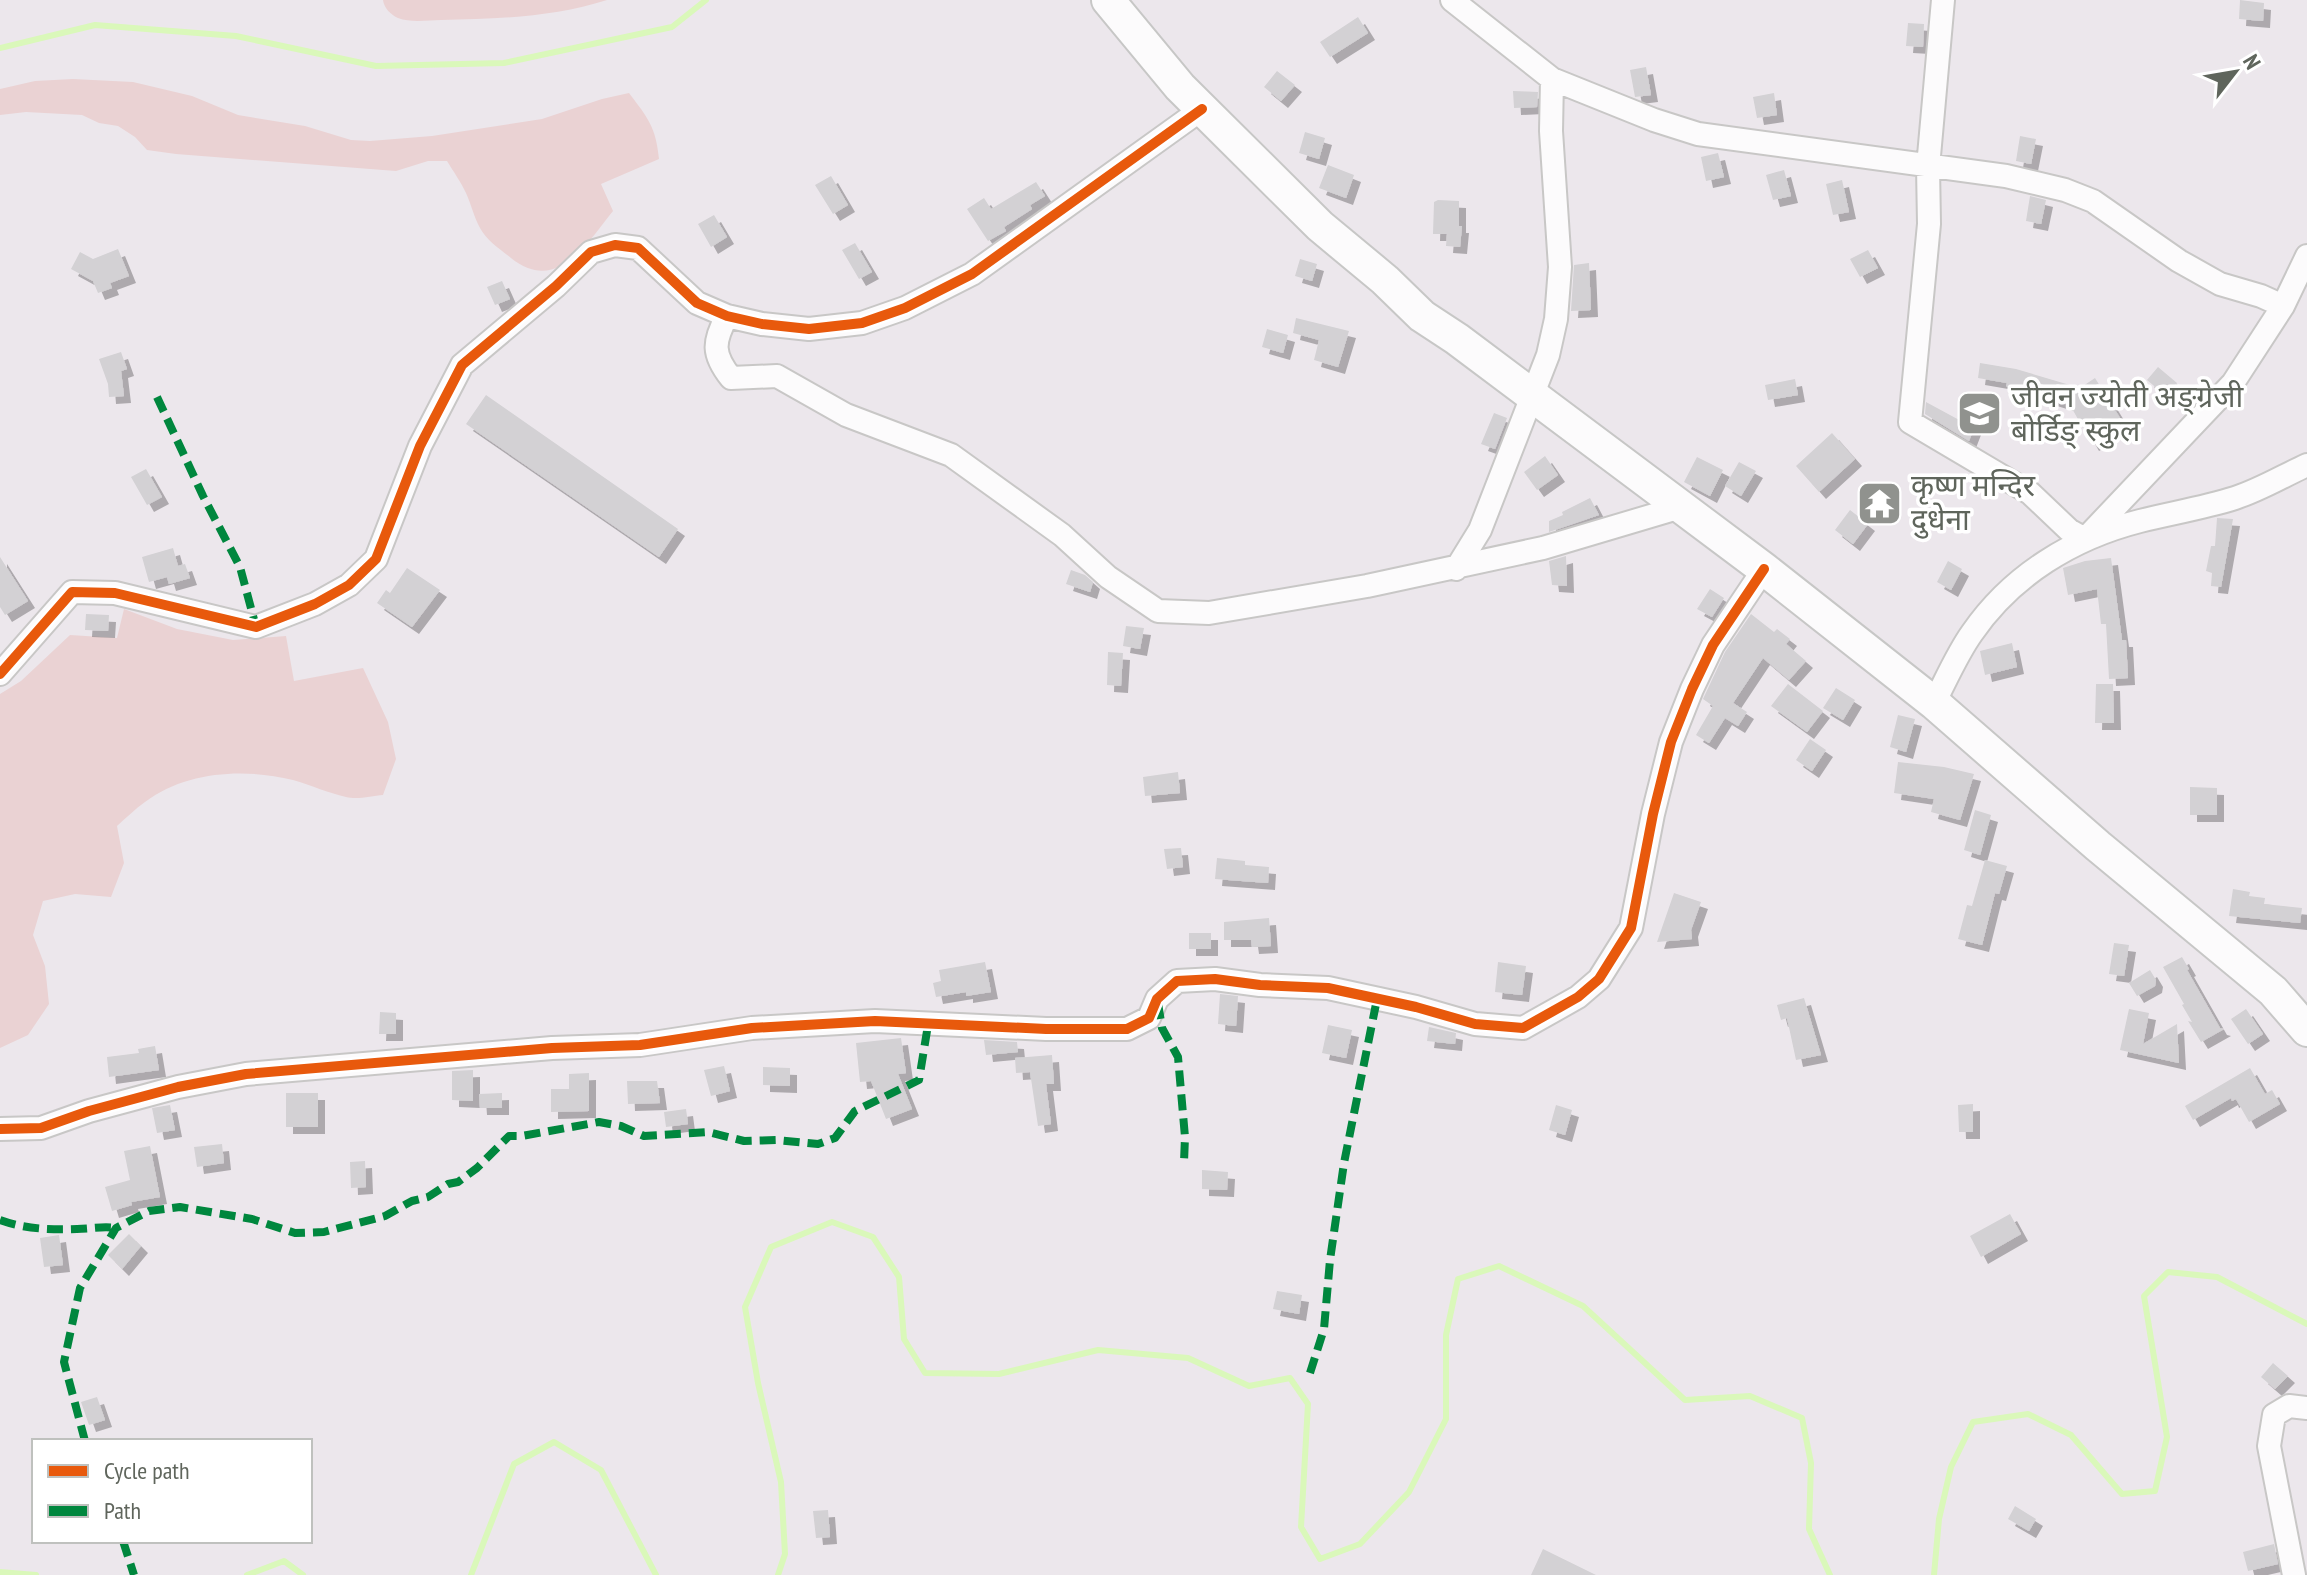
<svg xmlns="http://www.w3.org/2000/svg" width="2307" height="1575" font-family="'PT Sans Narrow','Noto Sans Devanagari',sans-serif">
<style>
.green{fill:#ead2d3}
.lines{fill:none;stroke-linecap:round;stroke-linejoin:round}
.stream{stroke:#daf8ba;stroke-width:6}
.building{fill:#d3d1d4;filter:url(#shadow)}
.minor-casing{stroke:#c8c7c6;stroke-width:26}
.secondary-casing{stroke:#c7c7c6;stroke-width:36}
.minor{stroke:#fcfbfc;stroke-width:22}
.secondary{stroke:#fcfbfc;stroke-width:32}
.quiet{stroke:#00873e;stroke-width:8;stroke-dasharray:16 8;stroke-linecap:butt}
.cycleway-casing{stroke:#fff;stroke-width:15}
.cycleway{stroke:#e8590c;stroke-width:10}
.labels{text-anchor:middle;stroke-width:7;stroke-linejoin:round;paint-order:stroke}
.poi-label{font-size:30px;fill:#5f655c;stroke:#fff;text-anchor:start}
</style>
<defs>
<filter id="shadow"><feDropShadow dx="7" dy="7" stdDeviation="0" flood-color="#0004"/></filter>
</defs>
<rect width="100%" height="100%" fill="#ece7ec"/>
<!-- green -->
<path class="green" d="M383,0H607C554,17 497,19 441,20C428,20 411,23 398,18C391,15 384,8 383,0Z
M73,79L133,82L192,96L238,115L305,126L351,140L370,141L432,136L542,119L602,99L629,93C648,118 656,127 659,159L601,184L613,211C587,243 557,295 511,258C500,249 487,241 480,228C474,217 471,204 466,193C461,182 453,171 447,161H428L396,171L176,154L147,150L135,137L118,126L99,123L82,115L26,112L0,115V89L35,81Z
M124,609L177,629L233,640L286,636L294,681L363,668L388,722L396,759L383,795C372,796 357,800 346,797C328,793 311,785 293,780C245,768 186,771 145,802C135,809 126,818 117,826L124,863L111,897L75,894L43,901L33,935L45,966L49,1004L28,1035L0,1048V694L21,681L70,635L117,638Z"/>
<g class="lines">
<!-- stream -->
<path class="stream" d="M0,48L95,25L236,36L376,66L504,63L672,27L706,0
M0,1572L36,1575
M247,1575L284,1561L303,1575
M471,1575L514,1464L554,1442L601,1470L656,1575
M778,1575L785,1554L781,1482L758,1383L745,1307L771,1247L832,1222L873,1237L899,1277L904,1339L925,1373L999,1374L1098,1350L1188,1358L1249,1386L1290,1378L1308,1404L1301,1527L1320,1559L1360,1544L1409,1492L1446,1419V1335L1458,1279L1499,1266L1583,1306L1685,1400L1750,1396L1802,1418L1811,1463L1809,1529L1830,1575
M1934,1575L1939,1519L1951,1467L1973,1422L2028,1414L2071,1435L2122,1494L2155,1491L2167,1437L2144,1296L2168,1272L2217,1277L2307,1324"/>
</g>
<!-- building -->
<path class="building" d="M2240,0L2264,3L2263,21L2239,19Z
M1358,17L1368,33L1330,57L1320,42Z
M1908,23L1924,24L1923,47L1906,46Z
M1646,67L1651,95L1635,97L1630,70Z
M1277,71L1295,85L1281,101L1264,87Z
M1513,91L1538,92L1537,107L1514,108Z
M1774,93L1777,115L1757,118L1753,97Z
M1305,132L1325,138L1319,159L1299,153Z
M2020,136L2036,139L2031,164L2016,161Z
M1718,153L1724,177L1706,181L1701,157Z
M1328,165L1354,175L1346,198L1319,188Z
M1784,170L1791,196L1773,200L1766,175Z
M831,176L848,205L833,214L815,185Z
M1842,180L1849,212L1833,215L1826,184Z
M1036,182L1045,196L1030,205L1032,209L1004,227L1006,231L988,241L967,209L984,198L991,209Z
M2030,196L2046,200L2041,224L2026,221Z
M1438,200L1459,201V226H1462L1460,247L1446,246L1447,234H1433L1434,202Z
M714,215L727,237L711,247L698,224Z
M855,243L872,272L859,279L842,250Z
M118,249L129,276L110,283L112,288L98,293L93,281L71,269L80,252L93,259Z
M1868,250L1878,268L1860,277L1850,259Z
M1300,259L1317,264L1312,281L1295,276Z
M1589,263L1591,310L1571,311L1574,265Z
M502,281L510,299L495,305L487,287Z
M1296,318L1349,331L1338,367L1314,360L1319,340L1293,333Z
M1267,329L1288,335L1283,353L1262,347Z
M121,352L127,369L121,371L124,396L109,397L108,384L99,359Z
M1980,363L2016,369L2080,388L2095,378L2125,426L2092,444L2070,405L2006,386L2007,383L1978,378Z
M2158,367L2177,383L2166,396L2147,380Z
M1795,379L1798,395L1768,400L1765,385Z
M486,395L678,529L659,557L466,424Z
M1926,402L1974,428L1969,441L1925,414Z
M1494,413L1507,418L1495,449L1481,444Z
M1832,433L1855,459L1819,492L1796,466Z
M1545,456L1558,475L1537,490L1524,472Z
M1697,457L1723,470L1710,496L1684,482Z
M1739,462L1756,471L1741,496L1725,486Z
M146,469L162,497L147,505L131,477Z
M1590,498L1599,515L1549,532V521L1563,515L1562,512Z
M1850,510L1868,524L1853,544L1835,530Z
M2217,518L2233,519L2221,587L2211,586L2212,573L2206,571L2211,546H2215Z
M173,548L178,566L185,564L190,578L169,584L167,577L149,582L142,557Z
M1566,556L1567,586L1552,585L1549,561Z
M0,557L28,601L5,615L0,607Z
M2111,558L2122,640H2126L2128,678L2109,679L2106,624H2101L2097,589L2068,595L2063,568L2085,561Z
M1948,561L1962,569L1951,590L1937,582Z
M407,568L440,590L412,627L377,603L386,590L390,593Z
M1071,570L1085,575L1093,582L1090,592L1066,584Z
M1710,589L1724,598L1712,617L1697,609Z
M86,614L109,615L108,631L85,630Z
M1751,614L1774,632L1777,629L1790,639L1786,644L1806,661L1789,680L1763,658L1733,703L1747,712L1738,726L1725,718L1709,743L1696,735L1713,706L1703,699L1725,652Z
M1126,626L1144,628L1140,649L1123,646Z
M2012,643L2017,667L1985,675L1980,651Z
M1108,652L1123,653L1121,686L1107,685Z
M1788,684L1823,711L1807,732L1771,706Z
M2096,684H2113L2114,723H2095Z
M1836,688L1855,700L1843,720L1823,708Z
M1898,715L1915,719L1906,752L1890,747Z
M1810,739L1826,750L1812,771L1796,760Z
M1898,762L1944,767L1974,774L1960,820L1931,812L1934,799L1894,793Z
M1178,772L1180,793L1145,796L1143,777Z
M2190,787L2217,788V815H2190Z
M1975,810L1991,815L1980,855L1964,850Z
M1181,848L1183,867L1167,869L1164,849Z
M1217,858L1245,861V865L1269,867L1268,883L1215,879Z
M1985,860L2007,866L1999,894L1995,893L1982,945L1958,939L1967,905L1972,906Z
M2233,889L2250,892L2249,896L2265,898L2264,904L2302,908L2300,923L2229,916Z
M1674,893L1701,902L1691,930L1692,939L1657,942Z
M1269,918L1271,946L1252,947L1251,940H1224V922Z
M1189,933H1211V949H1189Z
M2114,943L2129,945L2124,976L2109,974Z
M2182,957L2189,969L2187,970L2220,1028L2224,1029L2201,1042L2188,1021L2192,1022L2182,1005L2184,1004L2163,967Z
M985,962L991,992L966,996V992L936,997L933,983L941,981L939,970Z
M1498,962L1526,966L1522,995L1495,992Z
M2150,970L2156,980L2155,986L2137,996L2129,983Z
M1220,994L1238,996L1236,1026L1218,1024Z
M1804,998L1821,1055L1796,1060L1787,1018L1781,1020L1777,1005Z
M2129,1009L2149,1013L2143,1044L2177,1024L2179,1063L2120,1050Z
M2246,1009L2263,1034L2248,1044L2231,1019Z
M380,1012L396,1013V1034H379Z
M1328,1025L1352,1030L1346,1058L1322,1053Z
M1429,1027L1456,1033L1455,1044L1427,1041Z
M901,1038L906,1073L898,1074L912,1109L886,1119L871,1081L860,1082L856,1043Z
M984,1040L1017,1042L1018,1052L986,1055Z
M155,1046L159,1070L109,1077L107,1057L139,1053L138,1049Z
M1052,1055L1054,1084H1046L1051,1124L1038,1126L1030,1072L1016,1073L1015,1058Z
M724,1066L730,1091L711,1096L704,1070Z
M763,1067L790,1068V1086L763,1085Z
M2250,1068L2265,1094L2272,1090L2280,1104L2249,1122L2236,1099L2232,1101L2231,1098L2193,1120L2185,1106Z
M473,1070V1101L452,1100V1071Z
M589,1073V1111L551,1112V1089H569V1074Z
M627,1081H657L660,1103L628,1104Z
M286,1093H318V1127H286Z
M502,1093V1108H480L479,1094Z
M1973,1104V1132H1959L1958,1105Z
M170,1105L175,1130L157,1133L152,1108Z
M1556,1105L1572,1110L1565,1135L1549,1130Z
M686,1109L688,1124L666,1127L664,1112Z
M222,1144L224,1163L197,1167L194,1147Z
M150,1146L160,1197L131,1202L132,1205L112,1211L105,1187L130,1180L124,1151Z
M365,1161L366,1187L351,1188L350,1162Z
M1202,1170L1228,1172L1227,1190L1202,1189Z
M2010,1214L2021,1234L1981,1257L1970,1236Z
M129,1234L141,1246L122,1269L108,1255Z
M59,1235L63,1265L44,1267L40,1238Z
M1277,1291L1302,1295L1299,1314L1273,1309Z
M2273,1363L2288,1376L2275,1389L2261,1377Z
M97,1397L105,1420L89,1425L81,1402Z
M2015,1506L2036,1519L2029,1531L2008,1519Z
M828,1510L830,1537L816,1538L813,1511Z
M2274,1544L2278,1564L2248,1571L2243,1552Z
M1543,1549L1596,1575H1531Z"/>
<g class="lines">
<defs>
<path id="minor" d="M1452,0L1552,79L1654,120L1698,134L2006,176L2065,190L2093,201L2179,261L2220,284L2261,296L2283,306
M1943,0L1928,167L1929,224L1910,422L2030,493L2069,530L2085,539L2233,383L2283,306L2307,256
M727,316C713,342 712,354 731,378L777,376L846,415L951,455L1062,535L1108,577L1158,611L1209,613L1367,586L1543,548L1681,507
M1456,569L1480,530L1548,355L1556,319L1560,267L1551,131L1552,79
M0,674L72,592L115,593L256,627L315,604L349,585L376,559L420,446L462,365L556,286L591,252L615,245L638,248L697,303L727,316L762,324L809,329L862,323L905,308L972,274L1202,109
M1934,703C1946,680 1957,654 1972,633C2012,575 2073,538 2140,521C2172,513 2203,508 2235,498C2260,490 2283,476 2307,465
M0,1129L41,1128L89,1111L178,1087L246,1074L552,1048L640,1045L752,1028L875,1021L1046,1029H1127L1149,1018L1157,999L1177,981L1215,979L1260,985L1328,988L1416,1007L1475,1024L1523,1028L1578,997L1599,979L1631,928L1653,814L1671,742L1692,689L1713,645L1764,569
M2294,1575L2269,1446L2274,1415L2289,1406L2307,1408"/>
<path id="secondary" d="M1108,0L1180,87L1320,226L1385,280L1422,316L1457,339L1764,569L1934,703L2098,846L2273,991L2307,1030"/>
</defs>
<!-- minor casing -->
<use href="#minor" class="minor-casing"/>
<!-- secondary casing -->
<use href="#secondary" class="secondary-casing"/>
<!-- minor -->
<use href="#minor" class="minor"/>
<!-- secondary -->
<use href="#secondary" class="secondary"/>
<!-- quiet -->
<path class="quiet" d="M157,397L203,496L240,567L256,627
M1158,1003L1162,1028L1178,1057L1185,1137L1184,1162
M0,1220C25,1229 50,1230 77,1229C90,1229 102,1226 116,1228
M1310,1373L1324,1329L1330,1260L1344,1163L1377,999
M85,1441L64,1362L80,1288L116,1228L149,1211L180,1207L252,1219L295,1233L324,1232L385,1216L412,1201L428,1197L448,1184L458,1182L477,1168L509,1136H522L599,1122L621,1126L644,1136L708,1132L744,1141L777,1140L818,1144L835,1138L855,1111L919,1080L928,1025
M123,1541L134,1575"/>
<defs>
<path id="cycleway" d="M0,674L72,592L115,593L256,627L315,604L349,585L376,559L420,446L462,365L556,286L591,252L615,245L638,248L697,303L727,316L762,324L809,329L862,323L905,308L972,274L1202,109
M0,1129L41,1128L89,1111L178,1087L246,1074L552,1048L640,1045L752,1028L875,1021L1046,1029H1127L1149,1018L1157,999L1177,981L1215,979L1260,985L1328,988L1416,1007L1475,1024L1523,1028L1578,997L1599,979L1631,928L1653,814L1671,742L1692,689L1713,645L1764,569"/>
</defs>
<!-- cycleway casing -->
<use href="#cycleway" class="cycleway-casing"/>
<!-- cycleway -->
<use href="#cycleway" class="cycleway"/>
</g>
<!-- icons -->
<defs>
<symbol id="school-square" viewBox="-11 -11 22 22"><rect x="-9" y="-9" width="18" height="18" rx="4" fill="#90928e" stroke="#fff"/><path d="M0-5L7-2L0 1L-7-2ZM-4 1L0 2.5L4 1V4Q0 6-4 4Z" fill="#fff"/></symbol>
<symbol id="temple-square" viewBox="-11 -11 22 22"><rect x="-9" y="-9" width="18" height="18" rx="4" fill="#90928e" stroke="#fff"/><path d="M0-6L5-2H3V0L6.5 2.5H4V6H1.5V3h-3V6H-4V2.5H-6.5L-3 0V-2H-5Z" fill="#fff"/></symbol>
</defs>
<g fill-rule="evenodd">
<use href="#school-square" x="1954" y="388" width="51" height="51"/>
<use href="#temple-square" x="1854" y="478" width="51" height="51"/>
</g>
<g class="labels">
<!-- poi labels -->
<g class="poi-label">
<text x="2011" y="407">जीवन ज्योती अङ्ग्रेजी<tspan x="2011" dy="34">बोर्डिङ् स्कुल</tspan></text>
<text x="1911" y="496">कृष्ण मन्दिर<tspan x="1911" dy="34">दुधेना</tspan></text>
</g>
</g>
<!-- legend -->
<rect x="32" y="1439" width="280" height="104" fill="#ffffff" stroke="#bfc1be" stroke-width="2"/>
<rect x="48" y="1465" width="40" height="12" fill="#e8590c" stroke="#bfc1be" stroke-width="2"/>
<text x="104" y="1479" font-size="24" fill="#5f655c">Cycle path</text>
<rect x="48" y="1505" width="40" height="12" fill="#00873e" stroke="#bfc1be" stroke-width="2"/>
<text x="104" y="1519" font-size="24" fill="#5f655c">Path</text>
<!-- north arrow -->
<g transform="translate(2235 72) rotate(59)" stroke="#ffffff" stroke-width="6" paint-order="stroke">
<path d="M0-6L14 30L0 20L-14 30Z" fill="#5f655c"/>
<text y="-12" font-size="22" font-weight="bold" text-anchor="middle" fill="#5f655c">N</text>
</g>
</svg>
